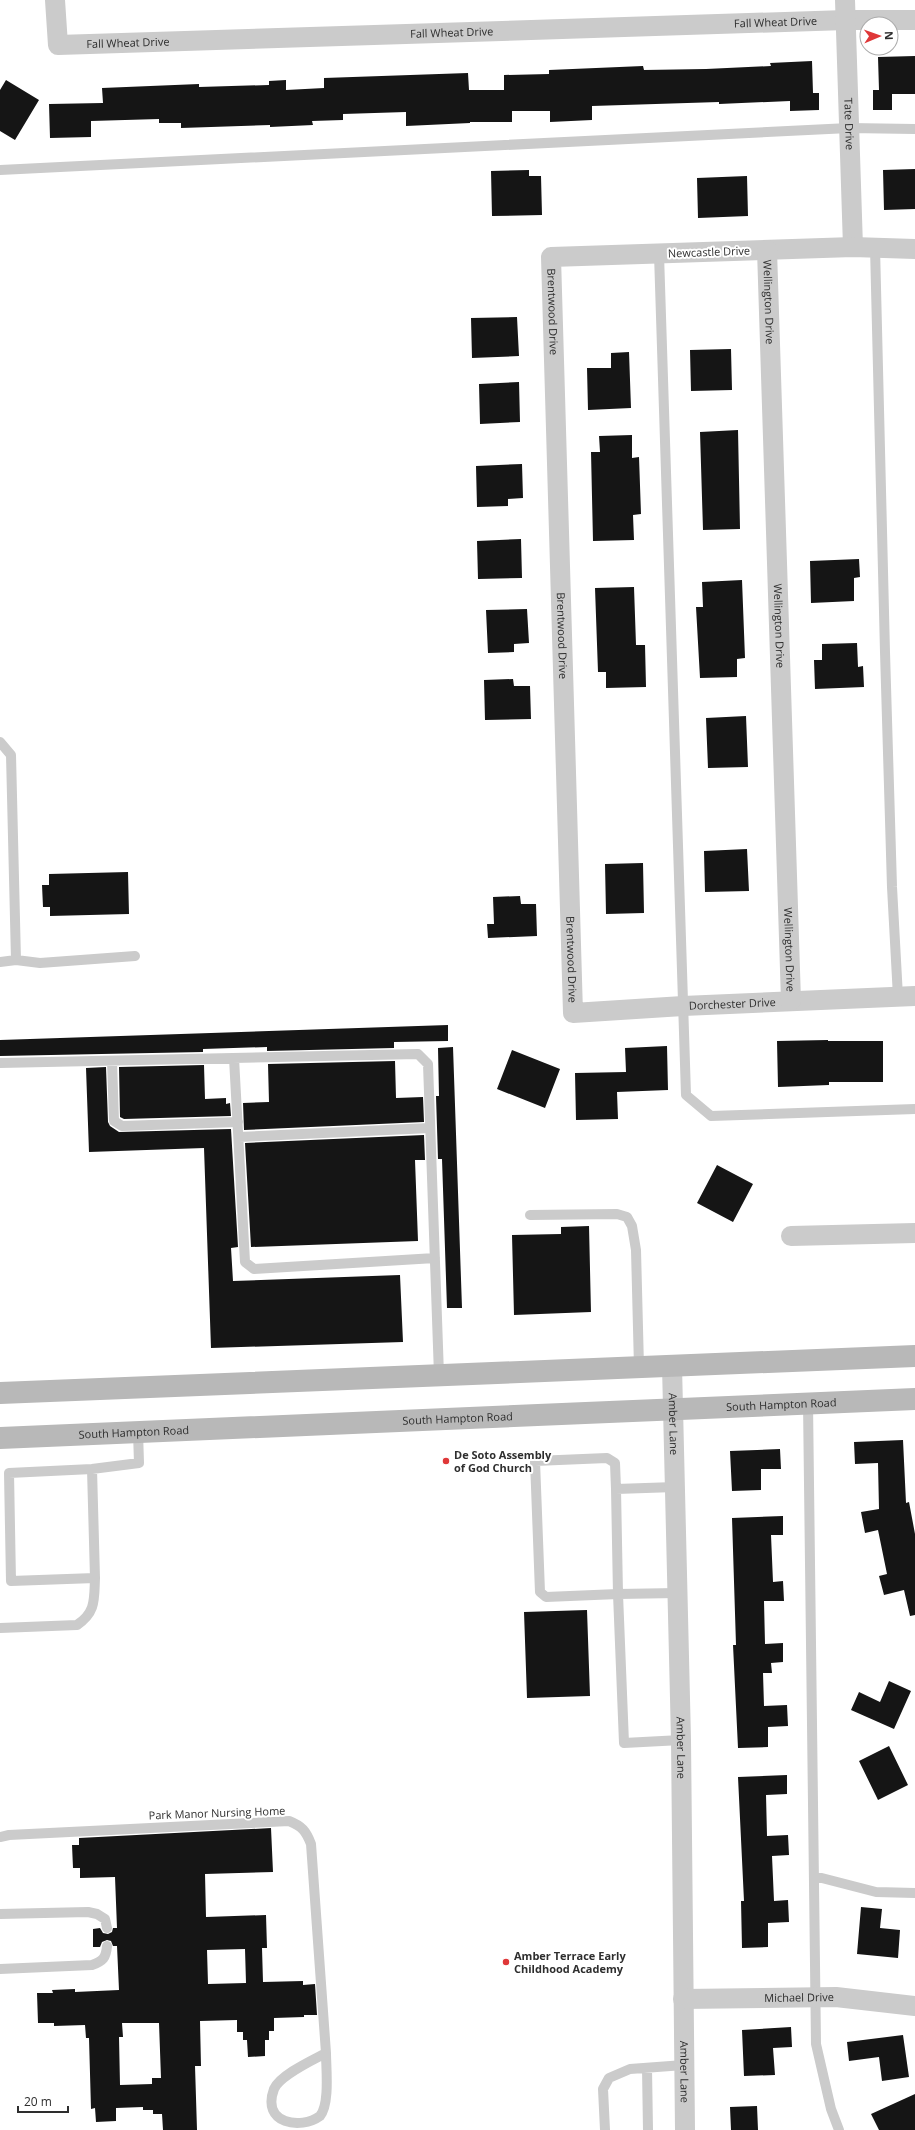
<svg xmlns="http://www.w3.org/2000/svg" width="915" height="2130" font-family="'Open Sans',sans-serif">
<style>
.building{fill:#151515;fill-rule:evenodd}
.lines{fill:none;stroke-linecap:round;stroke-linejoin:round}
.lane{stroke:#cbcbcb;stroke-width:10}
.street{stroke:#cbcbcb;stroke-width:20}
.secondary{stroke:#b8b8b8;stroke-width:22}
.poi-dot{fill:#df3738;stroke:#fff;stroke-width:1.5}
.labels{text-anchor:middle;stroke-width:4;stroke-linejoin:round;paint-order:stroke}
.street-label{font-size:11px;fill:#2e2e2e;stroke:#fff}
.poi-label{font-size:11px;font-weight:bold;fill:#2e2e2e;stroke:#fff;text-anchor:start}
</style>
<rect width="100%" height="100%" fill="#fff"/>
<!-- building -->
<path class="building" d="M915,56V94H892V110H873V90H879L878,57Z
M812,61L813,93H819V110L790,111V101L719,104V102L592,106V120L550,122V111H512V122H470V123L406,126V112L343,114V120L312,121L313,125L270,127V125L181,128V123H159V119L91,121V137L50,138L49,104L103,103L102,88L199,84V87L269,85V81L286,80V90L324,88V78L468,73L469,90H504V75L549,74V70L643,66L644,70L706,69L771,66L770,63Z
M6,80L39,100L15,140L0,131V90Z
M915,169V209L884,210L883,170Z
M529,170V176H541L542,215L492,216L491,171Z
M747,176L748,216L698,218L697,178Z
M517,317L519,356L472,358L471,318Z
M731,349L732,390L691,391L690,350Z
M629,352L631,408L588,410L587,368H611V353Z
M519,382L520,422L480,424L479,384Z
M738,430L740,529L703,530L700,432Z
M632,435V458L639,457L641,514L633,515L634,540L593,541L591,452H600L599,436Z
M522,464L523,498L508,499V506L477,507L476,466Z
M521,539L522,578L478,579L477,541Z
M859,559L860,577L854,578V601L811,603L810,561Z
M742,580L745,658L737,659V677L700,678L696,607H703L702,582Z
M634,587L636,645H645L646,687L606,688V672H598L595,588Z
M527,609L529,643L514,644V652L488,653L486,610Z
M857,643L858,667L863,666L864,687L815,689L814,660H822V644Z
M513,679L514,686H530L531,719L485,720L484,680Z
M746,716L748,767L708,768L706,718Z
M747,849L749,891L705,892L704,851Z
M643,863L644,913L606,914L605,864Z
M128,872L129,914L50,916V907H43L42,885H49V874Z
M520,896L521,904H536L537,936L488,938L487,924H494L493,897Z
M448,1025V1041L394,1042V1048L267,1051V1047L203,1049V1052L0,1056V1040Z
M828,1040V1041H883V1082H829V1085L778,1087L777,1041Z
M667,1046L668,1090L617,1092L618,1119L576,1120L575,1073L626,1072L625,1048Z
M453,1047L462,1308H447L442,1159H438L436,1096H439L438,1048Z
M512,1050L560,1069L545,1108L497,1089Z
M395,1061L396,1098L423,1097L424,1122L244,1130L243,1103L269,1102L268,1064Z
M204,1065L205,1099L226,1098V1104L230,1103L231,1116L124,1119L120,1117L119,1067Z
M106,1067L108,1122L110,1126L119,1132L231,1129L238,1247L231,1248L233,1281L400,1275L403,1342L211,1348L204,1148L89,1152L86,1068Z
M424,1135L425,1160H415L418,1241L251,1247L245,1143Z
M717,1165L753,1184L733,1222L697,1203Z
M589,1226L591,1312L514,1315L512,1235L561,1234V1227Z
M903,1440L906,1503L909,1502L915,1534V1615L910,1616L904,1590L884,1595L879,1576L887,1574L878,1530L865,1533L861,1512L879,1509L878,1463L855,1464L854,1442Z
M780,1449L781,1469H761V1490L732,1491L730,1451Z
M783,1516V1535H771L773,1582L783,1581L784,1601H764L765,1644L783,1643V1662L771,1663L772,1673H763L764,1706L787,1705L788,1726L768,1727V1747L738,1748L733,1645H736L732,1518Z
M587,1610L590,1696L527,1698L524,1612Z
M889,1681L911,1691L894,1729L851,1710L859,1692L880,1702Z
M889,1746L908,1785L878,1800L859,1761Z
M787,1775V1794L766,1795L767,1836L788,1835L789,1855L772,1856L774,1901L788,1900L789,1922L768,1923V1947L742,1948L741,1901H744L738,1777Z
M271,1828L273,1872L205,1874L206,1917L266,1915L267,1948H262L263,1982L303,1981V1985L315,1984L317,2015H304V2017L274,2018V2031H269V2040H265V2056L248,2057L247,2040H243V2032H237V2020L200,2021L201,2066H195L197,2130H163L162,2114H153V2110H143V2107L116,2108V2121L96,2122L95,2108L91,2109L89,2038H86L85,2025L54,2026V2023H38L37,1993H53L52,1990L75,1989V1992L119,1990L117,1946H113L111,1941L107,1940L102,1942L100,1947H93V1929L100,1928L103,1933L108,1934L112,1932L113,1928H117L115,1877L80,1878V1868H73L72,1845H79V1838ZM245,1949L246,1983L208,1984L207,1950ZM122,2023H159L161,2078H152V2084L120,2085L119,2037H123Z
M861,1907L882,1909L880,1928L900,1930L898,1958L857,1954Z
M791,2027L792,2047L773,2048L775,2075L744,2076L742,2030Z
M903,2035L909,2077L882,2081L879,2057L849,2061L847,2042Z
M915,2094V2130H879L871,2114Z
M757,2106L758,2130H731L730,2107Z"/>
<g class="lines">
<!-- lane -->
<path class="lane" d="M0,170L849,128L915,129
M875,247L885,652L892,887L898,997
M659,254L686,1095L711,1116L915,1109
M0,742L11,755L16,960L40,963L135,956
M0,962L16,960
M234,1058L245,1262L254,1269L435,1258
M112,1061L114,1121L122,1126L238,1122
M0,1063L418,1054L428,1064L439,1375
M239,1137L430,1128
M530,1215L617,1214L627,1217L632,1226L636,1250L639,1367
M808,1403L816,2044L831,2109L839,2130
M92,1469L95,1578
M675,1487L616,1489L618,1594L677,1593
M616,1489L615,1463L607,1458L535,1461L540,1592L546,1597L618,1594L624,1743L681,1740
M0,1628L77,1625C96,1612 94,1600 95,1578L11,1581L9,1473L92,1469L139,1463L138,1432
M0,1837L9,1835L289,1821C302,1826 306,1831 311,1844L326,2053
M814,1876L876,1892L915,1893
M0,1914L88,1912L97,1914L105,1919L107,1928
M0,1969L92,1965C103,1961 106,1958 107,1946
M326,2053C326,2068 330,2104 320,2116C301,2130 261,2124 274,2089C280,2075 313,2060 326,2053Z
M647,2068L648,2130
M605,2130L603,2089L609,2078L630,2069L684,2065"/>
<!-- street -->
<g class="street">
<path id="s1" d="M55,0L58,45L846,20H915"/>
<path id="s2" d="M845,0L853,247"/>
<path id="s3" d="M915,249L853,247L551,257L573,1013L683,1006L915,996"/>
<path id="s4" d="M767,250L791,1001"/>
<path d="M791,1236L915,1233"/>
<path id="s5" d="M672,1366L681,1740L685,2130"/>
<path id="s6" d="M683,1999L836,1997L915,2006"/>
</g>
<!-- secondary -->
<g class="secondary">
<path d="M0,1393L915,1356"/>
<path id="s7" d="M0,1438L915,1399"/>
</g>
</g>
<!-- markers -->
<g class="poi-dot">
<circle cx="446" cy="1461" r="4"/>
<circle cx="506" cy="1962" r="4"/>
</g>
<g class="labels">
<!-- street labels -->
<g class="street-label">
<text dy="4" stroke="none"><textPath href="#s1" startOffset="763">Fall Wheat Drive</textPath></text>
<text dy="4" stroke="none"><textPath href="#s1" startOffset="439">Fall Wheat Drive</textPath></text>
<text dy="4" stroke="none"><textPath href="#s1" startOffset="115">Fall Wheat Drive</textPath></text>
<text dy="4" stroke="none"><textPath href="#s2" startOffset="124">Tate Drive</textPath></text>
<text transform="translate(709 252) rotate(-2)" y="4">Newcastle Drive</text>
<text dy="4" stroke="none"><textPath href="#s4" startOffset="52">Wellington Drive</textPath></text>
<text dy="4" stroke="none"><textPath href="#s3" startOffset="419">Brentwood Drive</textPath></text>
<text dy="4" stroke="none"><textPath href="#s4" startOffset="376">Wellington Drive</textPath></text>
<text dy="4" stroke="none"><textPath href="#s3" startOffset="743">Brentwood Drive</textPath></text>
<text dy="4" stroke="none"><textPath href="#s4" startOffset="700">Wellington Drive</textPath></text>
<text dy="4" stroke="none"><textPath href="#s3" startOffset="1067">Brentwood Drive</textPath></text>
<text dy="4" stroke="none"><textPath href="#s3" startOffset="1280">Dorchester Drive</textPath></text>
<text dy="4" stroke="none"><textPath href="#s7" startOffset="782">South Hampton Road</textPath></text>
<text dy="4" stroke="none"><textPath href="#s7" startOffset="458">South Hampton Road</textPath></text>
<text dy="4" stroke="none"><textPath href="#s5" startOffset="58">Amber Lane</textPath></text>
<text dy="4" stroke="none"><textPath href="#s7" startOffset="134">South Hampton Road</textPath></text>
<text dy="4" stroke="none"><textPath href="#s5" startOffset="382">Amber Lane</textPath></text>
<text transform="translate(217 1813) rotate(-2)" y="4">Park Manor Nursing Home</text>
<text dy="4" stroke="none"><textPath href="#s6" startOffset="116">Michael Drive</textPath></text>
<text dy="4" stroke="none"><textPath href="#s5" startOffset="706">Amber Lane</textPath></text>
</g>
<!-- poi labels -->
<g class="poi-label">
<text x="454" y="1459">De Soto Assembly<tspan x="454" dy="13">of God Church</tspan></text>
<text x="514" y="1960">Amber Terrace Early<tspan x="514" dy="13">Childhood Academy</tspan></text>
</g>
</g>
<!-- north arrow -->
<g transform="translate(879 36) rotate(88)"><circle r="19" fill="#ffffff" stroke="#ababab"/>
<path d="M0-3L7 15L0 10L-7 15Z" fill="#df3738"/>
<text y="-6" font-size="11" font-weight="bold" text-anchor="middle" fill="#2e2e2e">N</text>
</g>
<!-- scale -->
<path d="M18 2106v6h50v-6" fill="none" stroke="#2e2e2e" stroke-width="2"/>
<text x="24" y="2106" font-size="12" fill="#2e2e2e" stroke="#ffffff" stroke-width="3" paint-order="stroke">20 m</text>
</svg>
